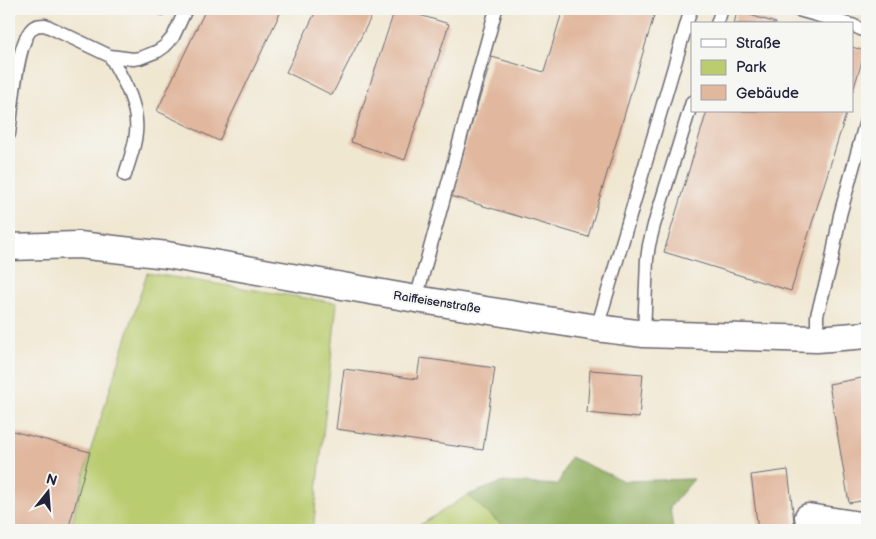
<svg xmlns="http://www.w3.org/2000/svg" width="876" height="539" font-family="'Balsamiq Sans',sans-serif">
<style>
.green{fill:#bacc6f;stroke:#6e7755}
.forest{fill:#93b062;stroke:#5a694e}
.building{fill:#e1b79e}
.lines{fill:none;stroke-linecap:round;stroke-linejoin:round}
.service-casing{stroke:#6a6770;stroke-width:15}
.minor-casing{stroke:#6a6770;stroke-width:29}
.service{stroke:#fff;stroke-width:12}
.minor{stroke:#fff;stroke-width:26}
.labels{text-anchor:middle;stroke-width:4;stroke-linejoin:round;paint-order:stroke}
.street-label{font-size:12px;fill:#22223b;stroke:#f6f6f2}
</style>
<rect width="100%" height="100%" fill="#f6f6f2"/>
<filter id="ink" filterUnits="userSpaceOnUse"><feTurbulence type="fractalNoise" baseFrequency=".02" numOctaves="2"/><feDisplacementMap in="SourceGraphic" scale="10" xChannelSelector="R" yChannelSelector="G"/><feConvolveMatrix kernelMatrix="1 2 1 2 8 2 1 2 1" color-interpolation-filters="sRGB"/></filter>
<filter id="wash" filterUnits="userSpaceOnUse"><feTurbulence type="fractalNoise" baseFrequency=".0096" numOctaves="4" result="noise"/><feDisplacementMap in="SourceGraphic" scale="20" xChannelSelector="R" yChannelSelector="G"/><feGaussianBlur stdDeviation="1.12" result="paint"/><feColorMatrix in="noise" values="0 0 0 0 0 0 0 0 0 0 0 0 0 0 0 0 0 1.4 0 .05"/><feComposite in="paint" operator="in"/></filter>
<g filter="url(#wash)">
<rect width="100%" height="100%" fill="#f0e7d1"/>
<!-- green -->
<path class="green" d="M147,273L337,303L313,530H70L90,452Z
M468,495L507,530H412Z"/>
<!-- forest -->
<path class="forest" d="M570,457L624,481L694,479L670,507L673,530H507L468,495L503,482L558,485Z"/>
<g id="blocks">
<!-- building -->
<path class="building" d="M146,9H167L163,16Z
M206,9H282L219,141L157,111Z
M317,9H375L332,95L286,72Z
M395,9H400L449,24L405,160L351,142Z
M563,9H656L588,237L450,196L492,57L544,72Z
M737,11L776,23V24H734Z
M852,47L865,51L853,91H852Z
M707,111H847L791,291L664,252Z
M420,358L495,368L483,450L336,429L344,369L417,379Z
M590,370L643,374L639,418L587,413Z
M867,377V500L849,503L829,384Z
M9,430L90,452L68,530H9Z
M788,470L795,530H758L751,475Z"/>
</g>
</g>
<g filter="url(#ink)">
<use href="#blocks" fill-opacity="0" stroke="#6a6770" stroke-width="1"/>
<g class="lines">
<defs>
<path id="service" d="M795,9L848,24
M717,24L722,9
M852,25L867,32
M110,56C123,79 139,105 136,133C135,147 129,161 125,175
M9,134C12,113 16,39 34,27C37,25 42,25 45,25L110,56L133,59L140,58L158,51L165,46L173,37L186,9
M416,299L496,9
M597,328L691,9
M644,334L647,259L649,245L654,225L692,102
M817,339V315L831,264L840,215L867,117"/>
<path id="minor" d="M9,247L79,245L167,255L416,299L597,328L644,334L817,339L867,335
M808,517L860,525L867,524"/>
</defs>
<!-- service casing -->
<use href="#service" class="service-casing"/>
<!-- minor casing -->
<use href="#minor" class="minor-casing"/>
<!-- service -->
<use href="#service" class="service"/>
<!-- minor -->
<use href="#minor" class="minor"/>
</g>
</g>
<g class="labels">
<!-- street labels -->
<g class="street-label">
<text transform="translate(437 302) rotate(9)" y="4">Raiffeisenstraße</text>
</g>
</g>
<!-- margin -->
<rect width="876" height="539" fill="none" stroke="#f6f6f2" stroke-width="30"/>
<!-- legend -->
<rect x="691" y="22" width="162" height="90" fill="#f6f6f2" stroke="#a1a1a9"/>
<rect x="701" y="39" width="25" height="8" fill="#ffffff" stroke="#a1a1a9"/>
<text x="736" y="48" font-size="15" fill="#22223b">Straße</text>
<rect x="701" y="60" width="25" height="15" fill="#bacc6f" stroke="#a1a1a9"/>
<text x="736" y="72" font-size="15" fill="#22223b">Park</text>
<rect x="701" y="85" width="25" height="15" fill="#e1b79e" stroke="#a1a1a9"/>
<text x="736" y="98" font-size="15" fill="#22223b">Gebäude</text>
<!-- north arrow -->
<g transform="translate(48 492) rotate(17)" stroke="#f6f6f2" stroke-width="4" paint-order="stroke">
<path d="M0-4L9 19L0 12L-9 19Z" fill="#22223b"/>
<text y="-8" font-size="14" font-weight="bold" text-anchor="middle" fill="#22223b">N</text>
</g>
</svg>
